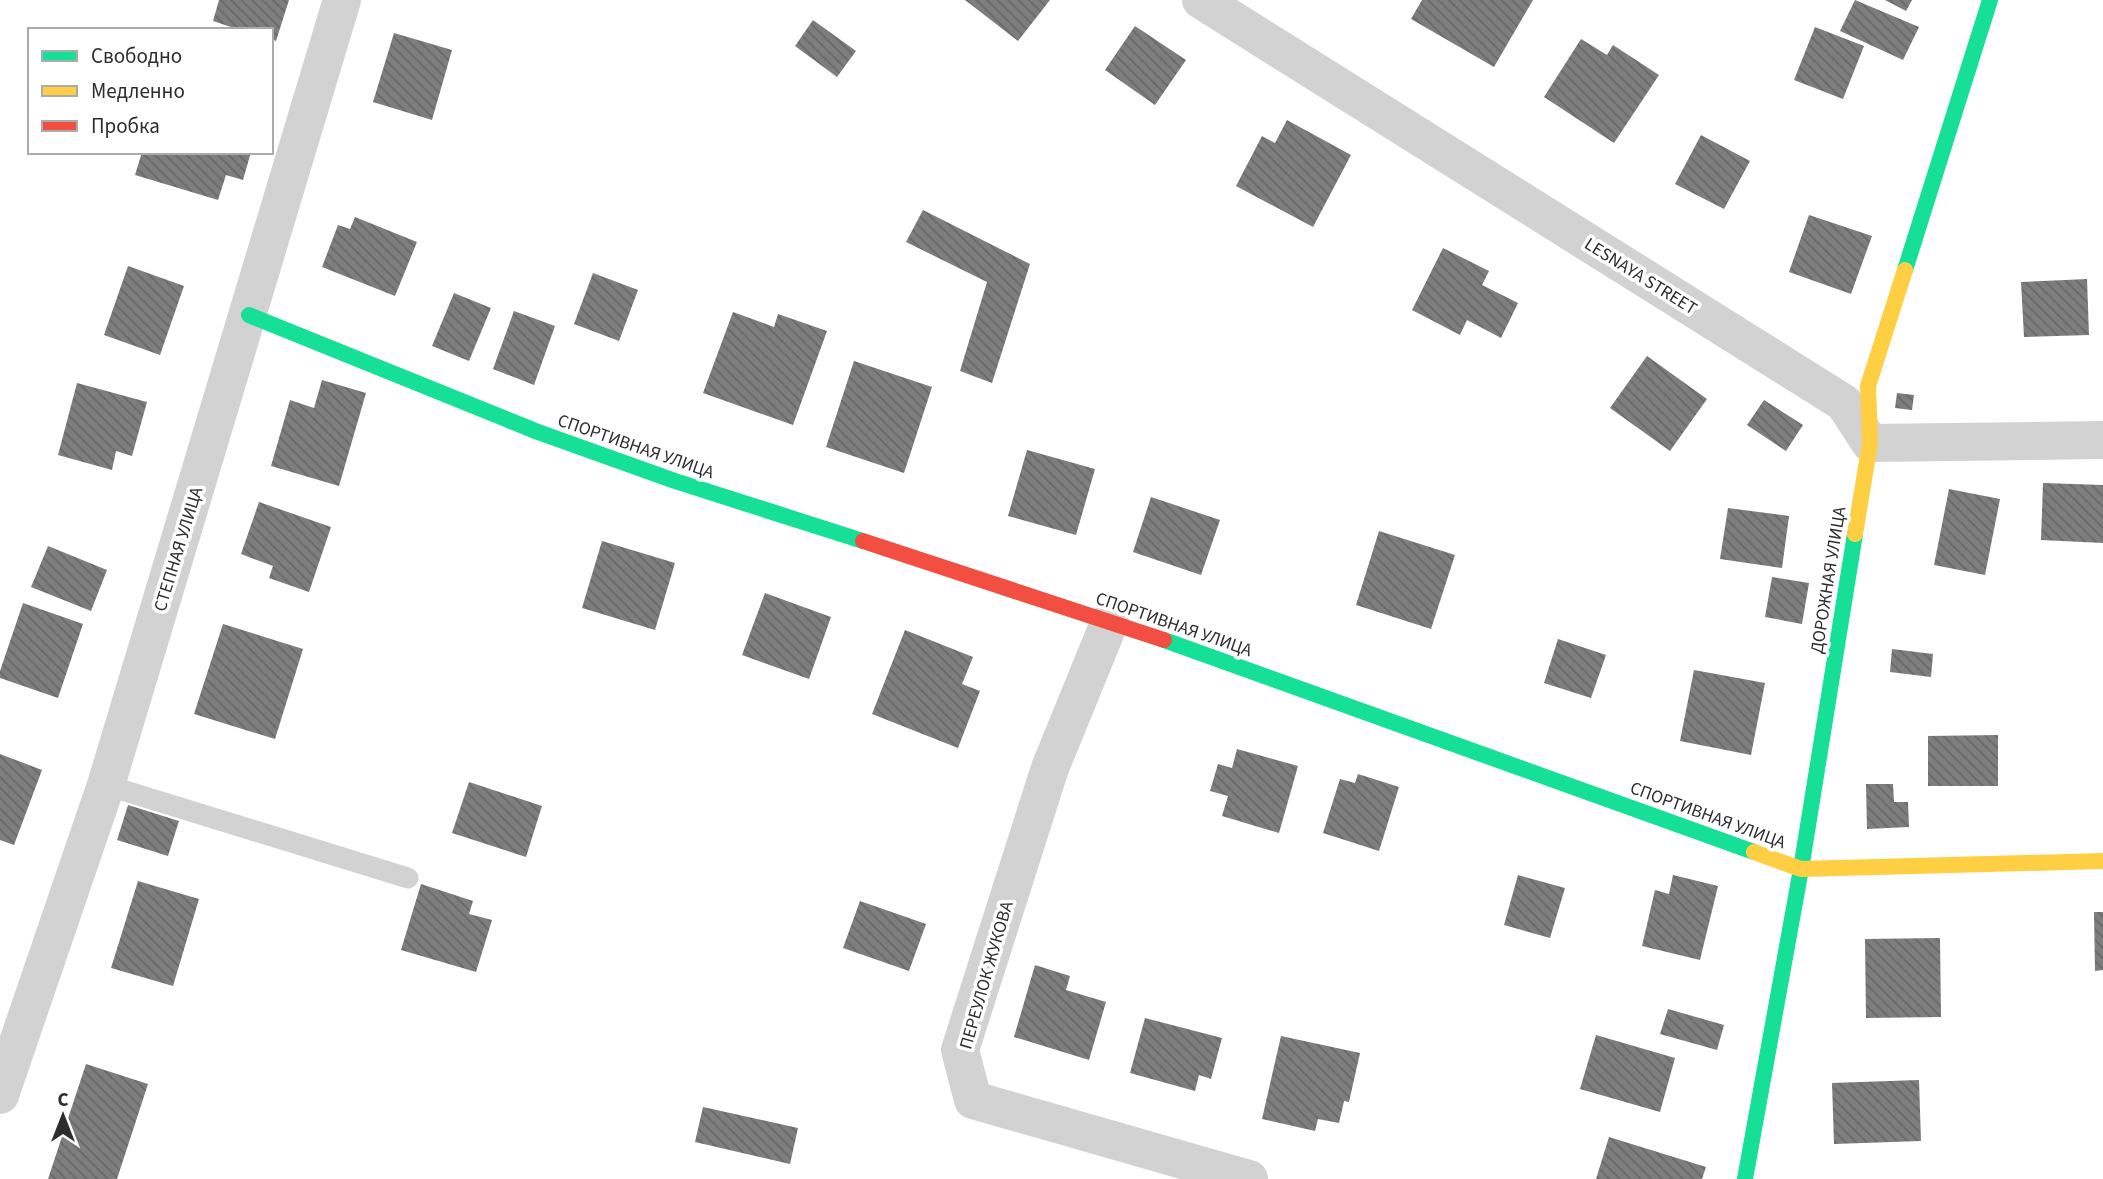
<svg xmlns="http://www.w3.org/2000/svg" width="2103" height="1179" font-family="'Source Sans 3',sans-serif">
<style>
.building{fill:url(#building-back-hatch)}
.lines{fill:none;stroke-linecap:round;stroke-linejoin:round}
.lane{stroke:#d2d2d2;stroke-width:21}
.street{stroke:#d2d2d2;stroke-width:38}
.fast{stroke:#16e098;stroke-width:16}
.slow{stroke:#ffcf43;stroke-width:16}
.jam{stroke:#f24e42;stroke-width:16}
.labels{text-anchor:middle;stroke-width:7;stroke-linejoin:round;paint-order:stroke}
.street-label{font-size:18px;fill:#2d2d2d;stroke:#fff}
</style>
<defs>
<pattern id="building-back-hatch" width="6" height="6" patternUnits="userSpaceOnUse" patternTransform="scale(1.75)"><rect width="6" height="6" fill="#7e7e7e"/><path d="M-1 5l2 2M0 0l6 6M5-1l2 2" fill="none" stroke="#686868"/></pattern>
</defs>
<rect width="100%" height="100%" fill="#fff"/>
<!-- building -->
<path class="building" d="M219,0H289L276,41L271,39V30H240L213,21Z
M965,0H1050L1018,41Z
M1422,0H1533L1494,67L1411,19Z
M1855,0L1919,27L1903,60L1840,31Z
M1885,0H1912L1906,11Z
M813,20L856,51L837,77L795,46Z
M1135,26L1186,60L1155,105L1105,70Z
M1815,27L1864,46L1843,99L1794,80Z
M394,33L452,50L432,120L373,102Z
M1581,39L1607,55L1613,45L1659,75L1614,143L1544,97Z
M1287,120L1351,155L1313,227L1236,186L1262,136L1275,143Z
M1701,135L1750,161L1724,209L1675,184Z
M142,152H251L243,180L226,175L218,200L135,175Z
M923,210L1030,264L992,383L960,371L987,282L906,242Z
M1809,215L1872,236L1851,294L1789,272Z
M355,217L417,242L395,296L322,267L338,225L350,229Z
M1443,248L1489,271L1482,285L1518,303L1501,338L1467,320L1460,335L1412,310Z
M128,266L184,286L160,355L104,335Z
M593,273L638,290L619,341L574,324Z
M2087,279L2089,335L2024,337L2021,282Z
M454,293L491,308L469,361L432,346Z
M514,311L555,326L534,385L493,369Z
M733,312L774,327L778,314L827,331L793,425L703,393Z
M1647,356L1707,399L1670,451L1610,408Z
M854,361L932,387L904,473L826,447Z
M322,380L366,393L339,486L271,466L290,400L314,408Z
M77,383L147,402L132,456L116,451L112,470L58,455Z
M1897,393L1914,395L1912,410L1895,408Z
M1764,400L1803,425L1786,451L1747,425Z
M1027,450L1095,469L1076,535L1008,516Z
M2043,483L2103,485V543L2041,540Z
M1949,489L2000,499L1985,575L1934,565Z
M1151,497L1220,520L1201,575L1133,552Z
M259,502L331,527L309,592L269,578L273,566L241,554Z
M1728,508L1789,516L1782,568L1720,559Z
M1379,531L1455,555L1431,629L1356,605Z
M602,541L675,563L655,630L582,608Z
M48,546L107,570L91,611L31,587Z
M1772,577L1809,583L1802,624L1765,617Z
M765,593L831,617L809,679L742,655Z
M23,603L83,624L58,698L0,678V671Z
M223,624L303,649L275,739L194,714Z
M905,630L973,657L962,684L980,691L958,748L872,714Z
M1558,639L1606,655L1591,698L1544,683Z
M1892,649L1933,654L1931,677L1890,672Z
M1694,670L1765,683L1751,755L1680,741Z
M1998,735V786H1928V736Z
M1237,749L1298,766L1279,833L1222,816L1228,796L1210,791L1218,764L1232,768Z
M0,754L42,770L14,845L0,840Z
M1358,774L1399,787L1379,851L1323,833L1340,779L1355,783Z
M469,782L542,806L526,857L452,833Z
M1866,784H1893L1894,802H1908L1909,827L1867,829Z
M128,805L179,821L168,856L117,840Z
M1518,875L1565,888L1550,938L1504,925Z
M1673,875L1718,886L1700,960L1642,946L1655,890L1669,894Z
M138,881L199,899L173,986L111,968Z
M421,884L473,901L469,914L492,920L476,972L401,950Z
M860,901L926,924L909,971L843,948Z
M2094,912H2103V970L2095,971Z
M1940,938L1941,1017L1866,1018L1865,939Z
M1035,965L1070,976L1066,990L1106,1002L1089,1060L1014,1037Z
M1668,1009L1724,1025L1717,1050L1660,1034Z
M1145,1018L1222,1038L1211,1079L1199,1075L1195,1091L1130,1073Z
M1596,1035L1675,1058L1660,1112L1580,1089Z
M1281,1036L1360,1053L1349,1102L1344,1101L1339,1123L1318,1119L1315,1131L1262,1119Z
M86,1064L148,1084L117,1179H48Z
M1919,1080L1921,1141L1834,1144L1832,1083Z
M703,1107L798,1128L790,1164L695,1142Z
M1609,1137L1706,1167L1702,1179H1596Z"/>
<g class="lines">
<!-- lane -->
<path class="lane" d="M106,785L408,878"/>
<!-- street -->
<path class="street" d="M1201,0L1844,403L1870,443L2103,440
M1110,621L1050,768L960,1050L973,1100L1249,1179
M0,1095L106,785L342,0"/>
<!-- fast -->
<path class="fast" d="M1905,270L1990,0
M249,315L538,432L675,481L863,541
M1164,640L1754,852
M1745,1179L1801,869L1855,534"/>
<!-- slow -->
<path class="slow" d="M1855,534L1870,443L1868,386L1905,270
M1754,852L1801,869L2103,861"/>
<!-- jam -->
<path class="jam" d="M863,541L1164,640"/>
</g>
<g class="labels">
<!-- street labels -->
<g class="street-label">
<text transform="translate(1641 276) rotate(32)" y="6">LESNAYA STREET</text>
<text transform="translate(636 446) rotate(19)" y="6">СПОРТИВНАЯ УЛИЦА</text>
<text transform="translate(178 549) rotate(-73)" y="6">СТЕПНАЯ УЛИЦА</text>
<text transform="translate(1828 580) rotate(-81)" y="6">ДОРОЖНАЯ УЛИЦА</text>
<text transform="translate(1174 624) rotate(19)" y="6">СПОРТИВНАЯ УЛИЦА</text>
<text transform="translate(1708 815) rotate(20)" y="6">СПОРТИВНАЯ УЛИЦА</text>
<text transform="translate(986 975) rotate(-74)" y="6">ПЕРЕУЛОК ЖУКОВА</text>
</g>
</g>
<!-- legend -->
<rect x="28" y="28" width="245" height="126" fill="#ffffff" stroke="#ababab" stroke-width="2"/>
<rect x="42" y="51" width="35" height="10" fill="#16e098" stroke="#ababab" stroke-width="2"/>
<text x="91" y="63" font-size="21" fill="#2d2d2d">Свободно</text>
<rect x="42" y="86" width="35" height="10" fill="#ffcf43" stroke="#ababab" stroke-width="2"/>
<text x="91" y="98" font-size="21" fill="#2d2d2d">Медленно</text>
<rect x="42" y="121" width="35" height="10" fill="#f24e42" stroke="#ababab" stroke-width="2"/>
<text x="91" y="133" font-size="21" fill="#2d2d2d">Пробка</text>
<!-- north arrow -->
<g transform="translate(63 1116)" stroke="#ffffff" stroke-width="5" paint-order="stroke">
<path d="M0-5L12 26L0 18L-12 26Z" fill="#2d2d2d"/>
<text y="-10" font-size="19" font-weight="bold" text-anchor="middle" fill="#2d2d2d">С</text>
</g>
</svg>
